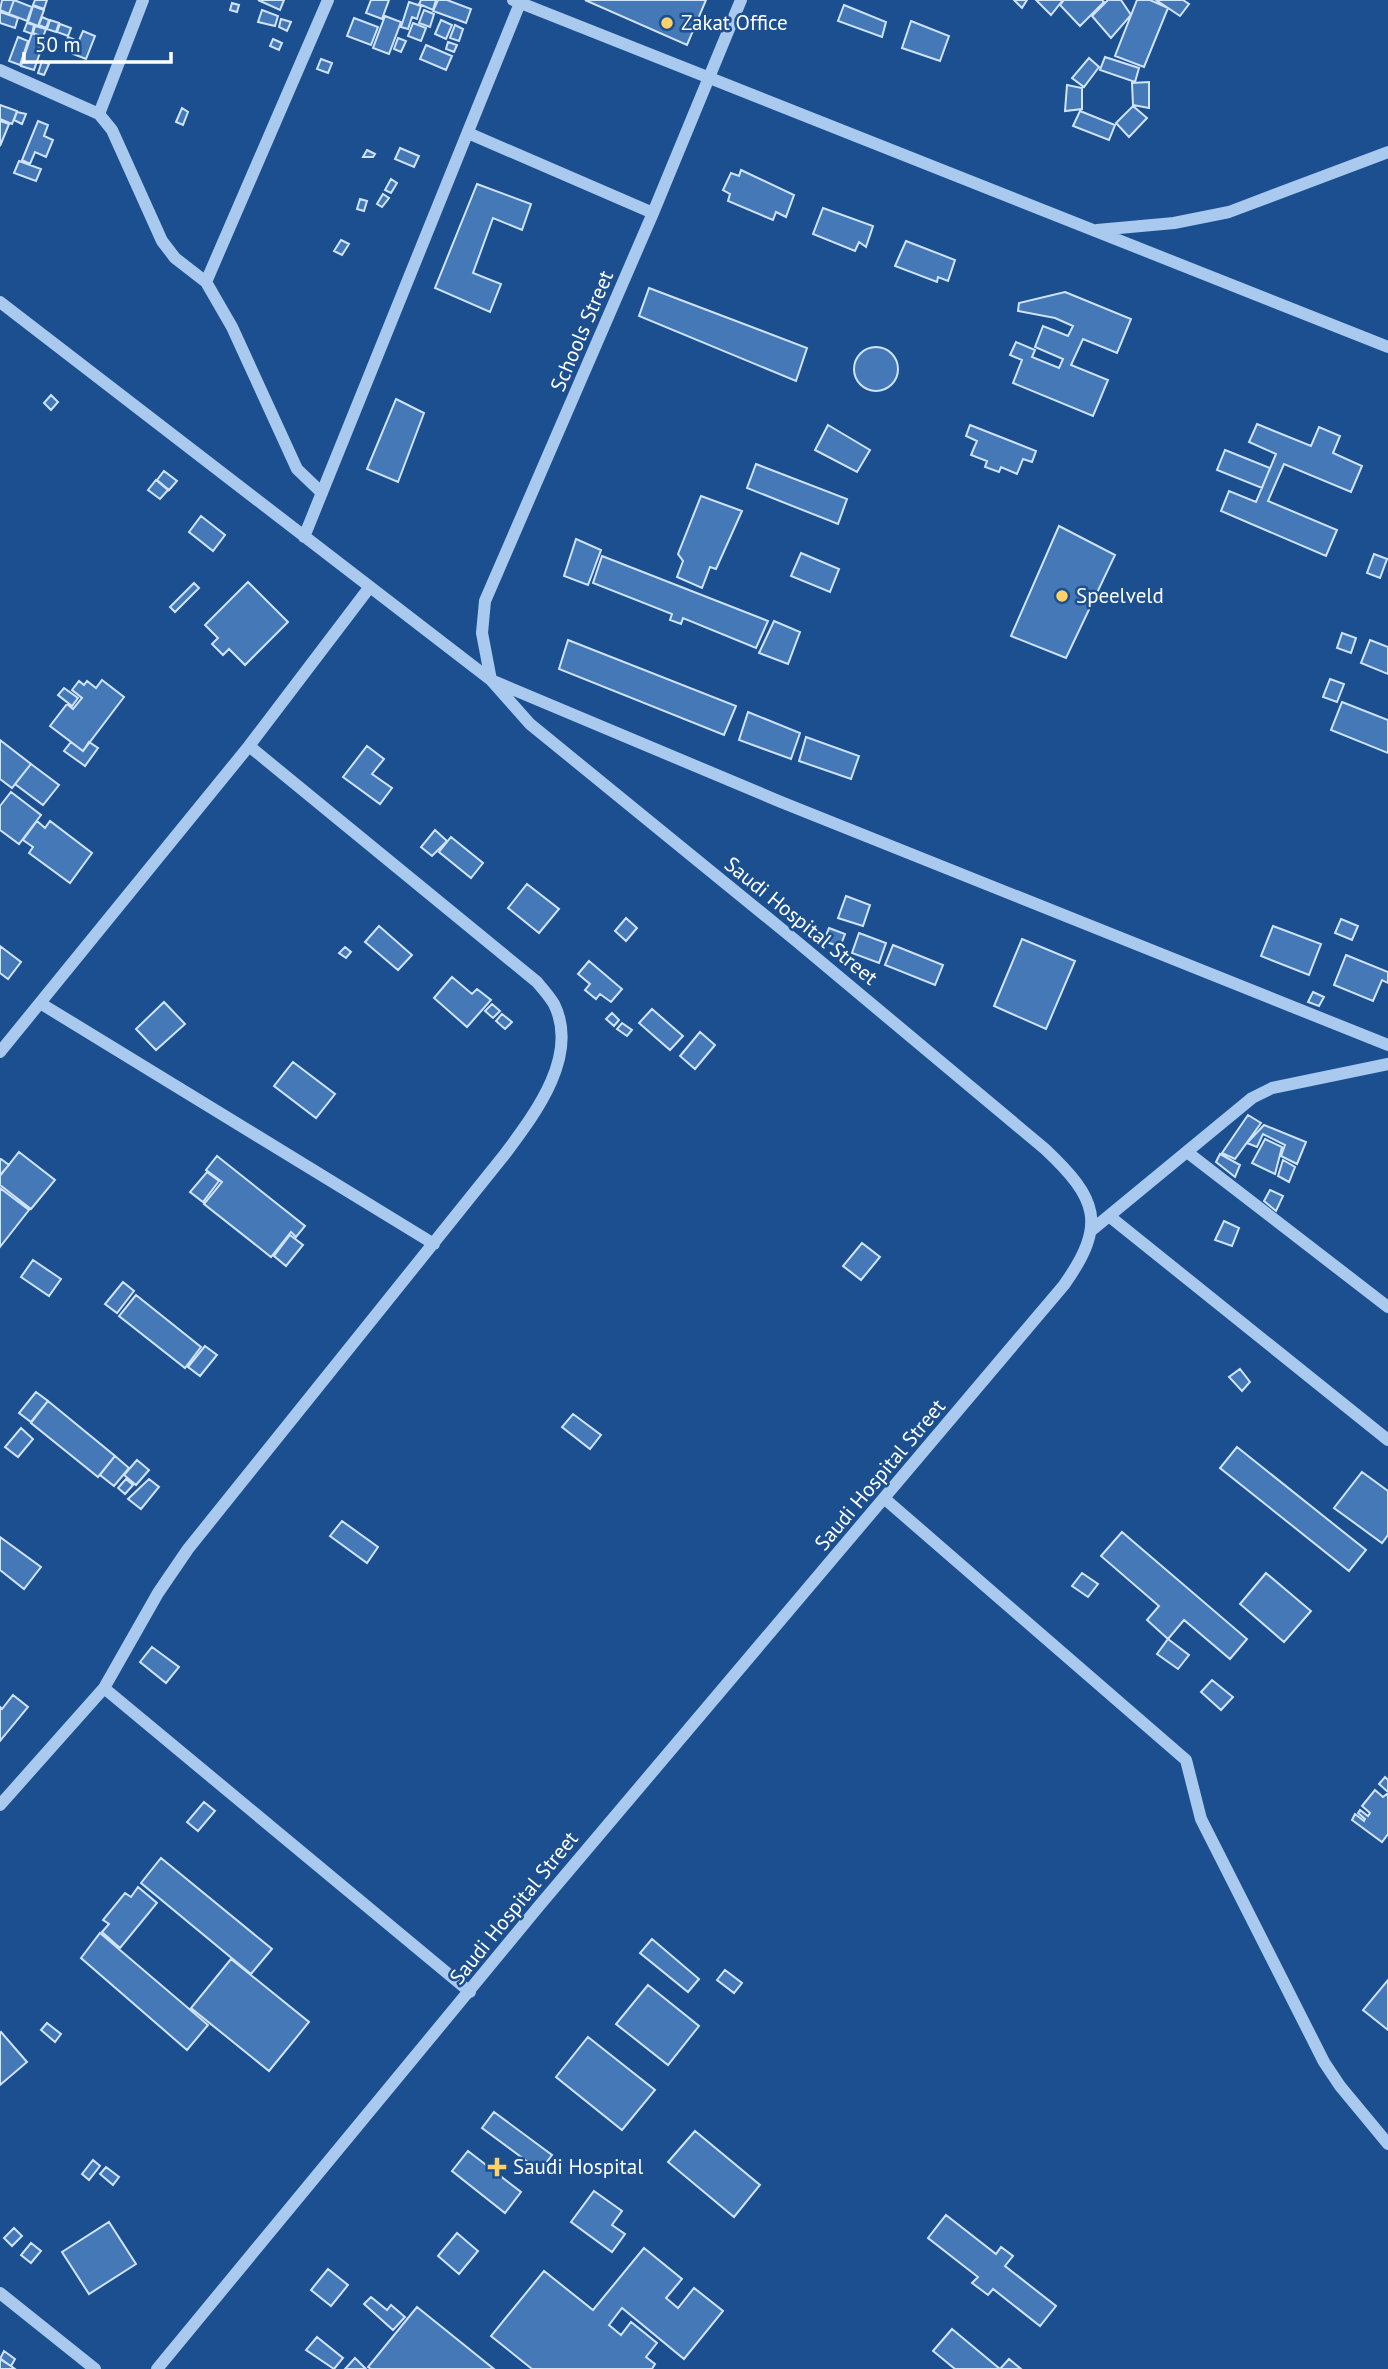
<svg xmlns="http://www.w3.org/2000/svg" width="1388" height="2369" font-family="'PT Sans',sans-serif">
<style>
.building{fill:#4478b7;stroke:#cfe3fa;stroke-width:2}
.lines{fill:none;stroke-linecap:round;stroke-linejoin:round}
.minor{stroke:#a9c9ee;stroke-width:12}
.poi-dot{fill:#ffd166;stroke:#1b4f8f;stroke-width:2.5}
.labels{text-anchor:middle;stroke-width:5;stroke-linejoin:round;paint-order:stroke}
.poi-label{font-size:21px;fill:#fff;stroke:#1b4f8f;text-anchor:start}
.street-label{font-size:21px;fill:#fff;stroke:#1b4f8f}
</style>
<rect width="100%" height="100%" fill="#1b4f8f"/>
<!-- building -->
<path class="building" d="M2,0H14L9,14L0,10Z
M14,0L32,7L27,21L9,14Z
M35,0H47L44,9L33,5Z
M258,0H284L280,10Z
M371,0H389L382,19L366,13Z
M421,0H436L433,10L419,4Z
M438,0H447L471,9L466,23L433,11Z
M585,0H706L687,45Z
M1014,0H1027L1022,8Z
M1036,0H1063L1051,15Z
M1064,0H1102L1104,2L1080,26L1060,5Z
M1108,0H1121L1131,15L1111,38L1092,16Z
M1137,0H1150L1168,8L1144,67L1115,56Z
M1156,0H1183L1189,4L1180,16Z
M409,2L421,6L417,19L412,17L408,29L401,27Z
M232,3L239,5L237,12L230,10Z
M844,5L886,22L882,37L838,21Z
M33,6L44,10L38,26L28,22Z
M262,10L278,16L275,26L258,22Z
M424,10L434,14L430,27L419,23Z
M0,12L18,18L15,28L0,23Z
M385,16L401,22L389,54L373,48Z
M42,17L49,20L46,28L39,25Z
M354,18L378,27L371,45L347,36Z
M281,19L291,22L287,31L279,27Z
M50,20L59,23L56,32L47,29Z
M441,20L452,25L446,39L435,34Z
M911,21L949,36L940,61L902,48Z
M27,23L34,25L32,34L24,31Z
M413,23L426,28L421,41L408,36Z
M60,24L71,28L68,36L57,32Z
M455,25L463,29L459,41L450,38Z
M35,26L46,29L43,37L33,33Z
M83,31L95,36L86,59L73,54Z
M32,33L45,38L34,70L21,66Z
M18,37L28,41L20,65L9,61Z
M68,37L78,41L73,53L64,49Z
M398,38L406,41L401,52L394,49Z
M273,39L282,43L279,50L270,46Z
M448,42L457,45L454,52L446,49Z
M426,45L452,56L446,70L420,59Z
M1105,57L1139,68L1135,82L1100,70Z
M1089,58L1099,67L1084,87L1072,78Z
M321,59L332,63L328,73L317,69Z
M42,61L49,64L44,75L38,73Z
M1149,82V108L1133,105L1132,83Z
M1067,85L1082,88V109L1065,111Z
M0,105L17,111L12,124L0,119Z
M1133,106L1147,118L1129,137L1116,123Z
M182,108L188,112L183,125L176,122Z
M1080,111L1115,125L1109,140L1073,126Z
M17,112L26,114L22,124L14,120Z
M0,121L9,124L0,146Z
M38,121L48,125L44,136L53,140L46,157L35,152L30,164L22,160Z
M400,148L419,156L414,167L395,159Z
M367,150L375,154L373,157H363Z
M19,161L41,169L36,181L14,173Z
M741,170L794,195L786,217L776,212L773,220L728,201L730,194L723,190L731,173L739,176Z
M391,179L397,183L391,193L385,190Z
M477,184L531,204L522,230L493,218L473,273L501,284L490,312L435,288Z
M383,194L389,198L382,207L377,204Z
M360,199L367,201L364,211L357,209Z
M823,208L873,226L866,247L859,242L855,251L813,234Z
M341,240L349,244L342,255L334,251Z
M906,241L955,260L948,281L938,277L937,282L895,266Z
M649,288L807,348L796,381L639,316Z
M1065,292L1131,319L1117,353L1083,339L1071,365L1108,380L1093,416L1013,383L1022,360L1010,355L1016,342L1035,350L1032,357L1059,368L1063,359L1035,347L1043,326L1068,336L1073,326L1055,318L1018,311L1019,303Z
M854 369a22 22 0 1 1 44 0a22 22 0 1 1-44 0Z
M51,395L58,402L51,410L44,403Z
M396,399L424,413L398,482L367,469Z
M1257,424L1311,446L1319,427L1340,436L1333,453L1362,466L1351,492L1284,464L1268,501L1337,530L1326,556L1221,511L1229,491L1256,502L1276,454L1249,442Z
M828,425L870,450L857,472L815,450Z
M970,425L1036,451L1032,462L1023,459L1017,474L1001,467L999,472L985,467L987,461L971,455L977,441L966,436Z
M1225,450L1270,468L1262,488L1217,470Z
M756,464L847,499L838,524L747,488Z
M164,471L177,481L169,490L157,480Z
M156,480L168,490L160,499L148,490Z
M701,496L742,511L716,569L710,567L702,588L677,577L683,561L678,554Z
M201,516L225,535L213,551L189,532Z
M1059,526L1115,555L1066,658L1011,636Z
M576,539L601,550L588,585L564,576Z
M801,553L839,569L830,592L791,576Z
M1374,554L1387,559L1380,578L1367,573Z
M602,556L768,621L756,648L683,618L681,624L670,620L672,614L593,583Z
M248,582L288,622L245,665L229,649L223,655L212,644L218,638L205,625Z
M194,583L199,588L175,612L170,607Z
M774,621L800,632L788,664L759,653Z
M1342,633L1356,638L1351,653L1337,648Z
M568,640L736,706L724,735L559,669Z
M1370,640L1388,647V674L1361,663Z
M1330,679L1344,684L1337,702L1323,697Z
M102,680L124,697L83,751L50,726L67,704L73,709L82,698L72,690L79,681L84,685L87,681L96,688Z
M64,688L78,698L72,706L58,695Z
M1342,702L1388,720V753L1331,730Z
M748,712L800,733L791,759L739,740Z
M806,737L859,756L851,779L799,761Z
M0,740L31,764L12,788L0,779Z
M71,742L83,751L89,742L98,748L85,766L64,751Z
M367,746L384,759L372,774L392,788L380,804L343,777Z
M31,764L59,785L43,805L15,784Z
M11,792L41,815L19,844L0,830V806Z
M37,821L45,828L50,821L92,853L70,883L29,853L33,847L23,840Z
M435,830L447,841L432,856L421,847Z
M451,837L483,863L471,878L439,852Z
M527,884L559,909L539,933L508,908Z
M846,896L870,905L863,926L838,918Z
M626,918L637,928L626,941L615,931Z
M1341,919L1358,926L1352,940L1335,933Z
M379,926L412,955L398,970L365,942Z
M1273,926L1321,944L1309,975L1261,956Z
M829,928L845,934L840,947L824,941Z
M859,933L886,943L879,963L852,953Z
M1022,939L1075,961L1046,1029L994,1006Z
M893,945L943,965L935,985L885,965Z
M0,946L21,962L8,979L0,973Z
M345,947L351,952L346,958L339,953Z
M1346,955L1388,972V983L1382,980L1373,1001L1334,985Z
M589,961L622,989L611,1002L600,994L596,999L585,990L590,984L578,974Z
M452,977L472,994L477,989L491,1000L467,1027L434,998Z
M1313,992L1324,997L1319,1006L1308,1002Z
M164,1002L185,1024L156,1050L136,1029Z
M492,1004L500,1011L493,1018L485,1011Z
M652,1009L683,1036L670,1050L639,1023Z
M612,1013L619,1020L614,1026L606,1019Z
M502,1014L512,1022L505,1029L496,1021Z
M622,1023L632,1030L627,1036L617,1029Z
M700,1032L715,1045L695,1069L680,1056Z
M293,1062L335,1094L316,1118L274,1086Z
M1248,1115L1261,1123L1235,1159L1222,1153Z
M1264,1125L1306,1142L1297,1164L1281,1156L1285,1145L1263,1134L1257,1147L1247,1143Z
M1265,1139L1282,1147L1275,1174L1252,1163Z
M19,1152L55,1180L31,1209L0,1185V1176Z
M1220,1154L1240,1165L1235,1177L1216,1162Z
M217,1156L305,1226L296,1237L291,1232L271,1257L204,1204L222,1182L206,1170Z
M1,1159L9,1165L0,1175V1160Z
M1283,1160L1295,1167L1289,1182L1278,1176Z
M207,1172L219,1181L203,1202L190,1192Z
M0,1188L29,1210L0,1247Z
M1270,1190L1283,1196L1276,1211L1264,1201Z
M1224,1221L1239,1228L1232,1246L1215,1240Z
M290,1235L303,1245L286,1266L274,1256Z
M862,1243L880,1257L861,1280L843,1266Z
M33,1260L61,1279L49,1296L21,1277Z
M123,1282L134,1291L117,1313L105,1304Z
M136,1295L201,1347L185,1368L119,1316Z
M205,1346L217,1355L200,1376L188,1367Z
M1240,1369L1250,1382L1242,1391L1229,1377Z
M36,1392L48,1401L31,1422L19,1413Z
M48,1401L115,1456L98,1477L31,1423Z
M573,1414L601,1435L590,1449L562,1427Z
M21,1428L33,1439L18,1457L5,1447Z
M1237,1447L1366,1550L1349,1571L1220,1468Z
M115,1456L129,1468L114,1486L100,1475Z
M137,1460L149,1470L136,1485L124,1475Z
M1362,1472L1388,1491V1535L1382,1543L1334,1508Z
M126,1479L133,1485L125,1494L118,1488Z
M149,1479L159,1487L141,1509L128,1499Z
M342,1521L378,1547L367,1563L330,1536Z
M1122,1532L1247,1639L1230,1659L1184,1620L1168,1639L1147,1620L1159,1606L1101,1556Z
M0,1537L41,1567L24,1589L0,1570Z
M1082,1573L1098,1584L1088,1597L1072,1586Z
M1266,1573L1311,1611L1284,1642L1240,1604Z
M1168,1639L1189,1655L1178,1669L1157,1654Z
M152,1647L179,1667L166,1683L140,1662Z
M1212,1680L1233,1697L1221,1710L1201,1692Z
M13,1695L28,1707L0,1741V1707L2,1709Z
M1385,1777L1388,1780V1792L1379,1784Z
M1375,1790L1383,1797L1388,1793V1834L1382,1842L1352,1820L1355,1814L1364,1821L1365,1819L1358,1813L1360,1810L1368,1816L1370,1813L1362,1806Z
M204,1802L215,1811L198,1831L187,1822Z
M161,1858L272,1949L251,1974L141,1883Z
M138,1887L157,1903L120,1948L102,1932L109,1924L103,1920L125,1893L131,1897Z
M100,1933L208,2025L187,2050L81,1958Z
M652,1939L699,1979L688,1992L640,1953Z
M231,1959L309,2022L269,2071L191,2008Z
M725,1970L742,1983L734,1993L717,1980Z
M1388,1980V2030L1363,2010Z
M648,1985L699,2026L668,2065L616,2024Z
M47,2023L61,2034L55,2042L41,2030Z
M1,2032L27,2062L0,2085V2033Z
M588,2037L655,2090L622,2130L556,2077Z
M494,2112L552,2155L540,2171L482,2128Z
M695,2131L760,2185L734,2217L668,2162Z
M468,2151L521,2192L505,2213L452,2171Z
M93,2160L100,2166L89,2180L82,2174Z
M106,2167L119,2177L113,2185L100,2174Z
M594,2191L622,2211L612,2225L625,2234L612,2252L571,2222Z
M946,2215L996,2254L1001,2247L1013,2256L1005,2266L1056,2306L1040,2326L993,2289L988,2295L972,2283L978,2277L928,2238Z
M109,2222L136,2264L89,2294L62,2252Z
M14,2228L22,2236L12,2246L4,2238Z
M457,2233L478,2251L459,2274L438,2256Z
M31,2243L41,2251L31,2263L21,2255Z
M644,2248L682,2279L666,2298L678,2308L694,2288L723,2311L684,2359L622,2308L609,2325L621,2335L631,2322L657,2343L646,2357L655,2364L652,2369H532L491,2336L544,2271L593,2310Z
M328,2269L348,2285L331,2306L311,2290Z
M371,2297L387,2310L391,2305L405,2317L393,2330L364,2304Z
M417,2307L494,2369H371L368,2367Z
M952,2329L1000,2369L1009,2359L1021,2369H955L933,2351Z
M317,2337L343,2358L334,2369L306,2350Z
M4,2351L15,2359L11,2366L0,2359Z
M355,2358L366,2369H345Z
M0,2359H1L15,2369H0Z"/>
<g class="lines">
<!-- minor -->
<path class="minor" d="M513,0L1388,347
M0,70L99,114L112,130L162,241L175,258L206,282L232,327L297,469L322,493
M99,114L143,0
M468,133L653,213
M1097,230L1174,223L1229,212L1388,152
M206,282L328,0
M0,302L491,680L781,802L1388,1045
M304,537L520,3
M40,1003L434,1244
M0,1052L249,746L369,588
M1187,1152L1388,1307
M1109,1216L1388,1440
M1093,1229L1252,1098L1272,1088L1388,1064
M885,1499L1186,1760L1201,1819L1324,2062L1340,2086L1388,2144
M104,1688L470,1992
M0,1805L104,1688L158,1593L188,1549L505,1154C534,1115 580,1056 554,1004C550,997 543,989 537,982L249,746
M0,2293L95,2369
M157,2369L539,1906L1064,1285C1107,1224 1098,1199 1045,1149L795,940L530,724L491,680L482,633L485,601L653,213L741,0"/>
</g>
<!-- markers -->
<g class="poi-dot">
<circle cx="667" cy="23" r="7"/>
<circle cx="1062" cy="596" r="7"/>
<path d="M493.5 2156.5h7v7h7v7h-7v7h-7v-7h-7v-7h7z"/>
</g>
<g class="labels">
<!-- poi labels -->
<g class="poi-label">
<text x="681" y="30">Zakat Office</text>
<text x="1076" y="603">Speelveld</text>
<text x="513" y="2174">Saudi Hospital</text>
</g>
<!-- street labels -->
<g class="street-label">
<text transform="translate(582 331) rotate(-67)" y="7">Schools Street</text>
<text transform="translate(801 921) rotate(39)" y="7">Saudi Hospital Street</text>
<text transform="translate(880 1475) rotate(-50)" y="7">Saudi Hospital Street</text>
<text transform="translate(514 1908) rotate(-51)" y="7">Saudi Hospital Street</text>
</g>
</g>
<!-- scale -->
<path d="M24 52v10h147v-10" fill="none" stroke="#ffffff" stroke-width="3.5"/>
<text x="35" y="52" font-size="21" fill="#ffffff" stroke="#1b4f8f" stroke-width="5" paint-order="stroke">50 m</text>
</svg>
